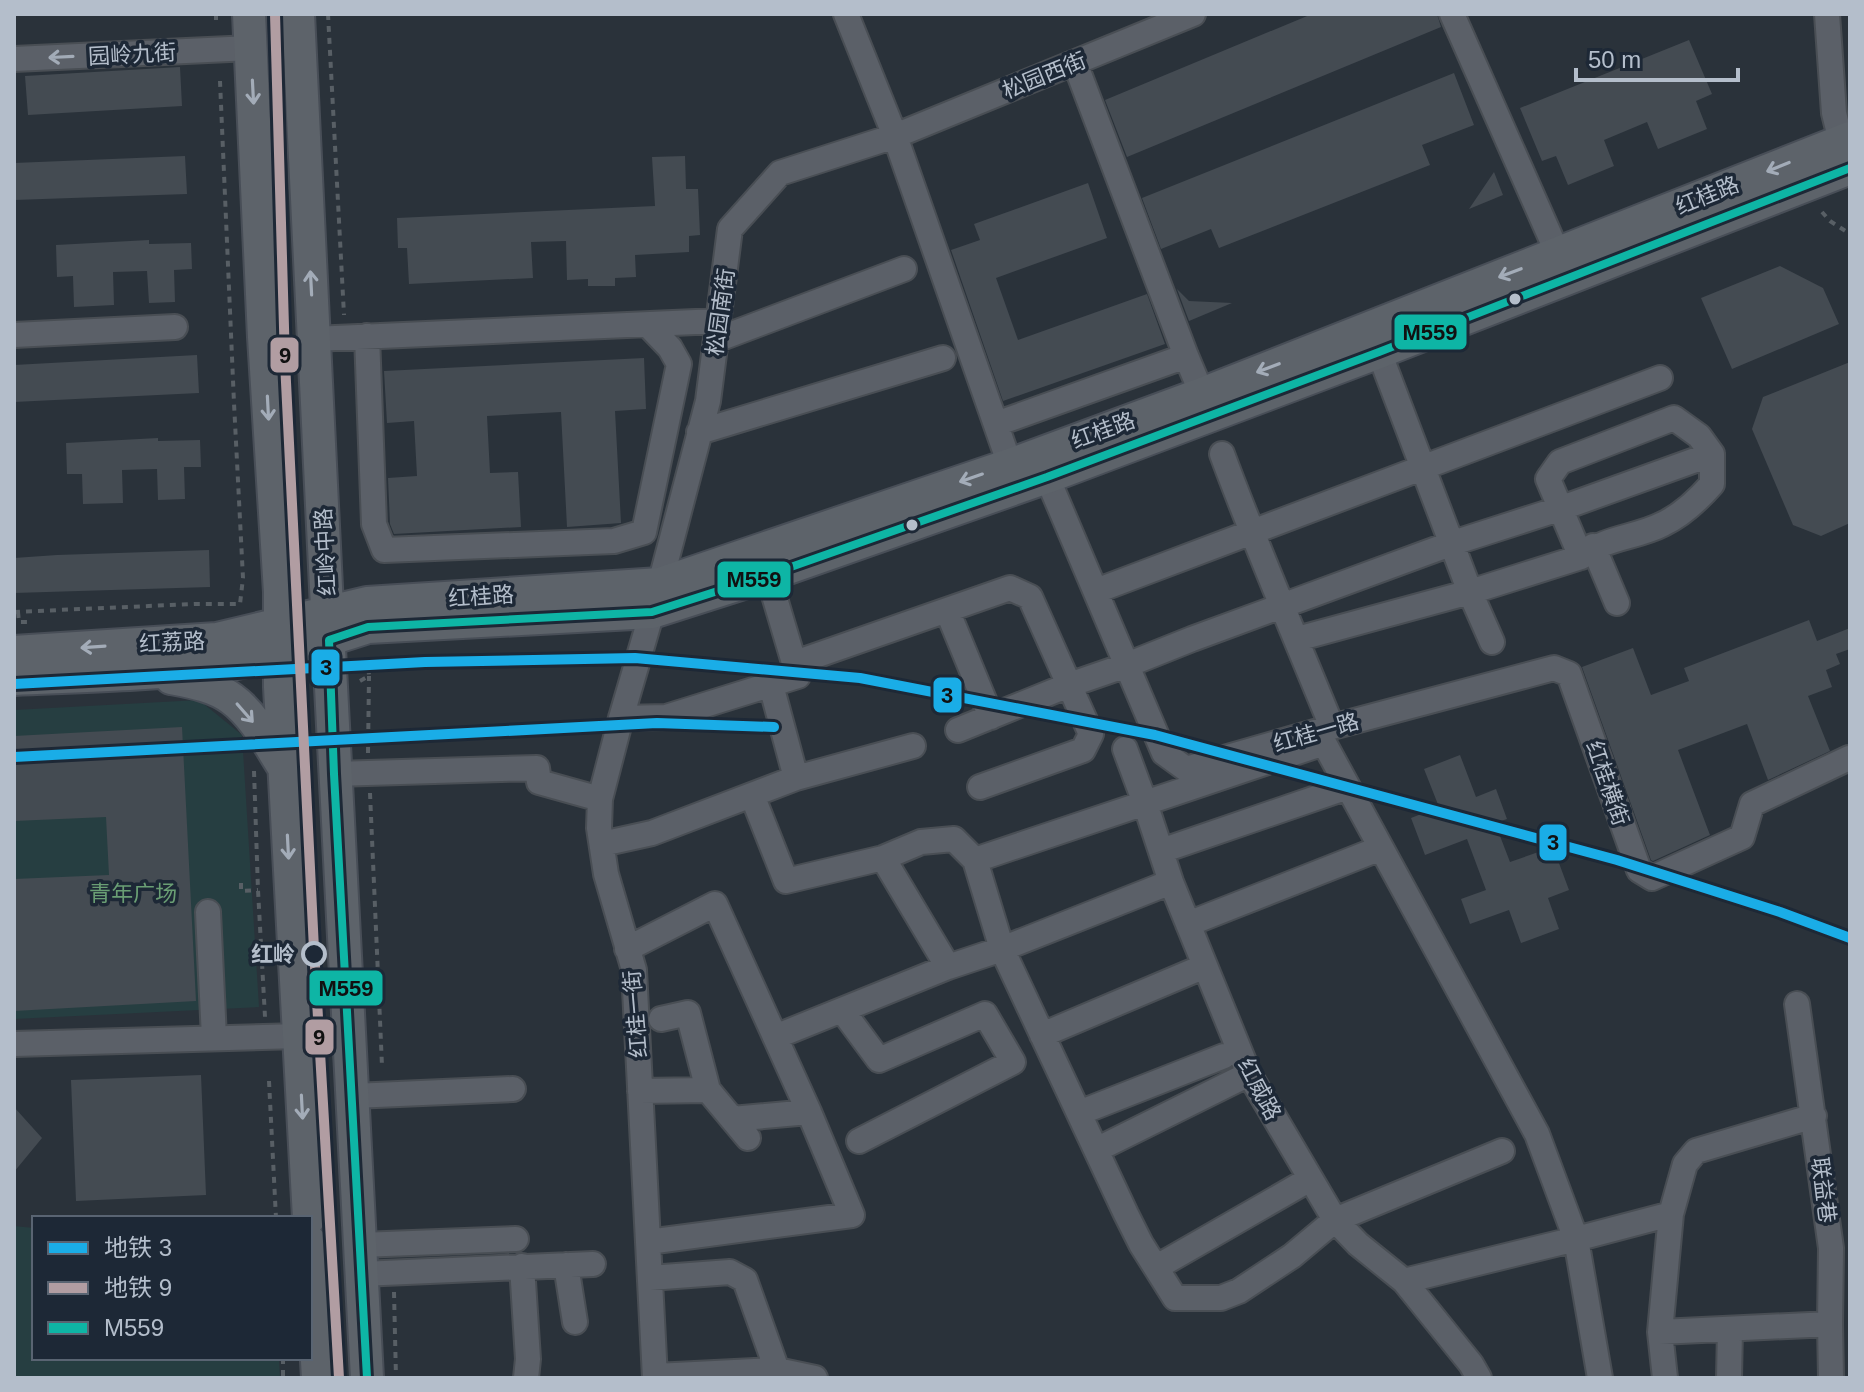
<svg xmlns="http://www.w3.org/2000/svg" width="1864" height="1392" font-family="Helvetica,'Noto Sans SC',sans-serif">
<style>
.park{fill:#263e41}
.building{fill:#444b52}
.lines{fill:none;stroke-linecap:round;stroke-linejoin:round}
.minor-casing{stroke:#494e54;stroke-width:28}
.major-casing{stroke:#484e57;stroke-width:36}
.path{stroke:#585f65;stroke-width:4;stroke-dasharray:6 6;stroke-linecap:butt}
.minor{stroke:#5b6068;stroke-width:24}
.major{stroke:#5d636a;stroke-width:32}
.bus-1-casing{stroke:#1d2836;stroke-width:14}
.bus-1{stroke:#0eb5a5;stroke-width:8}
.metro-1-casing{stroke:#1d2836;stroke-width:16}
.metro-2-casing{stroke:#1d2836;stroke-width:16}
.metro-1{stroke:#1aade7;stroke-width:10}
.metro-2{stroke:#b19da2;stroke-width:10}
.oneway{stroke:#a2abb7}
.oneway2{stroke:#a3acb8}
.bus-dot{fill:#b4becb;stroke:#1d2836;stroke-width:3}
.stop-dot{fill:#1d2836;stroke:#b4becb;stroke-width:4}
.labels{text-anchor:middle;stroke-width:7;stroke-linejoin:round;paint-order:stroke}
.street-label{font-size:22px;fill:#b4becb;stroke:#1d2836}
.park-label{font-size:22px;fill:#6a9e74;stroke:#1d2836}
.stop-label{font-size:22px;font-weight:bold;fill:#b4becb;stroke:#1d2836;text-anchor:end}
.line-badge{stroke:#1d2836;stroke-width:3}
.pale-badge-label{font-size:22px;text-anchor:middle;font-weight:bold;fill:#111}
</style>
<rect width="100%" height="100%" fill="#2a323a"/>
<!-- park -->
<path class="park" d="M199,700L242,735L259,1007L14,1019V710Z
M14,1226L34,1228V1358H279L280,1378H14Z"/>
<!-- building -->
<path class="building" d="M1312,14H1437L1441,27L1127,157L1105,100Z
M1689,40L1712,94L1696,101L1707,129L1658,149L1647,122L1604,140L1614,166L1568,185L1556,156L1542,161L1520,108Z
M180,67L182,106L28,115L25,76Z
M1454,73L1474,125L1422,145L1430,165L1219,248L1211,229L1161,249L1142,198Z
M185,156L187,194L14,200V163Z
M685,156L686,189H698L700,235L689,236V252L635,255L636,277L615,278V286H588V279L567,280L566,241L531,242L533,278L409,284L407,248H398L397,218L655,206L652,157Z
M1494,172L1503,195L1469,209Z
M1088,183L1107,238L996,278L1018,340L1147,294L1165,344L1003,401L951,250L980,240L974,224Z
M149,240V244L191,243L192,269L174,270L175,302L149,303L147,271L113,272L114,305L74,307L73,276L57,277L56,245Z
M1780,266L1823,288L1839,324L1732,369L1701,298Z
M1177,289L1189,301L1232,303L1189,321Z
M197,355L199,393L14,402V365Z
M644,358L646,409L615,411L621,523L567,527L561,412L487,416L490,473L518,472L521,527L394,534L390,524L388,478L417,476L414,421L387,423L384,371Z
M1850,362V523L1821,536L1793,525L1752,429L1763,397Z
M158,438V441L200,440L201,467H184L185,499L158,500L157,469L122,470L123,503L83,504L82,474H67L66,443Z
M209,550L210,587L14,593V558L57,555Z
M1809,620L1817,641L1850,628V649L1836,654L1840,664L1826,670L1832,687L1808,696L1830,751L1768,780L1747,724L1678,750L1710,835L1653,861L1651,860L1582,667L1633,648L1651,695L1689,681L1684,668Z
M182,727L196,1001L14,1011V879L109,875L106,817L14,821V736Z
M1460,755L1476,797L1496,789L1507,819L1495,823L1510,862L1553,847L1569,890L1548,898L1559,929L1521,943L1509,910L1470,924L1461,899L1486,890L1467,839L1425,855L1411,818L1439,807L1424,769Z
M201,1075L206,1195L76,1201L71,1080Z
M14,1107L42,1138L14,1172Z"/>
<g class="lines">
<defs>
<path id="minor" d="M846,14L895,136L1010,465
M1452,14L1558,254
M1827,14L1834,113L1845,158
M14,59L251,48
M1075,63L1186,356L1202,394
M14,335L175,327
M367,336L374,524L384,550L614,541L644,532L679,364L670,348L648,325
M313,339L718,321
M716,340L904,269
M1379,352L1470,592L1492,642
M996,424L1186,356
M699,432L943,358
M1222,454C1256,546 1295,636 1332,727
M1047,477L1164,753L1186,769L1332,727L1554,668L1569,674L1639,870L1652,878L1742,837L1752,804L1849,758
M1593,546L1617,603
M660,584L708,401L730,229L780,173L895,136L1193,14
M1096,591L1660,378
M947,610L991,717
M652,612L621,718L600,799L599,828L606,874L634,970L655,1378
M1297,639L1470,592L1581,557C1605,537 1636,538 1663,524C1682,515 1698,500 1712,484V454L1699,436L1674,418L1560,462L1548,479L1581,557
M795,663L1010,588L1030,597L1091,734L1083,750L980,787
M771,685L796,778
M621,718L666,717L798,676L768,575
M958,730L1069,685L1127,665L1192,639L1453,543L1562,508L1712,454
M1125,749L1145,803L1171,882L1249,1074L1335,1220L1358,1244L1404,1281L1471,1364L1479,1378
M334,774L537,768L539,782L600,799
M752,795L786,881L883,858L921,842L954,839L975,860L1002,949L1126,1214L1141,1244L1175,1298H1221L1239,1291L1292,1256L1335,1220L1502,1151
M602,844L652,833L796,778L913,746
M1161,851L1348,787
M883,858L948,967
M975,860L1324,743L1537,1134L1576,1239L1404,1281
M208,912L214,1038
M1188,924L1381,848
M627,949L715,904L809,1112L852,1215L648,1242
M1797,1004L1831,1248L1830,1324L1831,1378
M842,1010L879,1060L985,1014L1013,1062L859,1141
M661,1019L688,1013L708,1090L748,1138
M1042,1035L1205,966
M775,1037L948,967L1002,949L1171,882
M14,1044L299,1036
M640,1091L708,1090
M353,1096L513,1089
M1079,1113L1224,1056
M732,1119L809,1112
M1096,1150L1249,1074
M360,1245L516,1239
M566,1265L575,1322
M522,1266L528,1359L526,1378
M1157,1267L1310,1179
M361,1274L593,1264
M650,1278L730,1272L745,1280L777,1370
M1660,1332L1830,1324
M655,1376L777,1370L815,1378
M1600,1378L1576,1239L1671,1214L1685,1164L1696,1151L1814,1116
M1665,1378L1660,1332L1671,1214
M1729,1378L1730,1329"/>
<path id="major" d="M249,14L264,337L280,592V687L309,1218
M298,14C320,469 342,923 367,1378
M14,652L217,639L367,603L660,584L1010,465L1202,394L1850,138
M171,678C192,682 215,686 232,699C254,715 269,744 283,766
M14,679C82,676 151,675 218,666C268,659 319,643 368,627L652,612L768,575L1047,477L1379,352L1850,168
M310,1242L318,1378"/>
</defs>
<!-- minor casing -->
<use href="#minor" class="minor-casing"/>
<!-- major casing -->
<use href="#major" class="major-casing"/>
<!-- path -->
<path class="path" d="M216,14V24
M328,14L344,315
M1822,212L1830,221L1850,234
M14,612L194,604H240L243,578L234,403L220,81
M18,612L19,622H28
M360,681L369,676L368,658
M368,753L369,676
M254,771L258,890L265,1017
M370,793L382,1066
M241,883V891L258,890
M269,1081L276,1218
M394,1292L396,1378
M283,1358V1378"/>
<!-- minor -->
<use href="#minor" class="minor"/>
<!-- major -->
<use href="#major" class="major"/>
<defs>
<path id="bus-1" d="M367,1378L334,774L329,640L368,627L652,612L768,575L1047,477L1379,352L1850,168"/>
</defs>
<!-- bus-1 casing -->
<use href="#bus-1" class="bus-1-casing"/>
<!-- bus-1 -->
<use href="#bus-1" class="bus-1"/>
<defs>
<path id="metro-1" d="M14,684L425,662L635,658L860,678L1155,735L1617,860L1780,912L1850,938
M14,757L657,723L774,727"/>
<path id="metro-2" d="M275,14L285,362L314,949L339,1378"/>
</defs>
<!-- metro-1 casing -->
<use href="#metro-1" class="metro-1-casing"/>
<!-- metro-2 casing -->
<use href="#metro-2" class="metro-2-casing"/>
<!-- metro-1 -->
<use href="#metro-1" class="metro-1"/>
<!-- metro-2 -->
<use href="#metro-2" class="metro-2"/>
</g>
<!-- one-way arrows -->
<defs><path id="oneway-shaft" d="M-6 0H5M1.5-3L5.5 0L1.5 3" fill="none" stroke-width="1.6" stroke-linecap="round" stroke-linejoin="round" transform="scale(2)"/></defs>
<use class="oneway" href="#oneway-shaft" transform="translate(61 57) rotate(177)"/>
<g class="oneway2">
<use href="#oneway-shaft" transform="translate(253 92) rotate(87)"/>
<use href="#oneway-shaft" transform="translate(1778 167) rotate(158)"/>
<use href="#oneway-shaft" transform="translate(1510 273) rotate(159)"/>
<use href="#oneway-shaft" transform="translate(311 283) rotate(-93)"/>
<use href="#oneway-shaft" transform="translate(1268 368) rotate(159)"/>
<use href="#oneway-shaft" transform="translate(268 408) rotate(87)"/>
<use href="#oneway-shaft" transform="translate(971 478) rotate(161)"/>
<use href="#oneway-shaft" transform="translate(93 647) rotate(176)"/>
<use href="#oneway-shaft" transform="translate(245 713) rotate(49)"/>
<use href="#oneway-shaft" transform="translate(288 847) rotate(87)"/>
<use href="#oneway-shaft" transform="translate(302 1107) rotate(87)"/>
</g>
<!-- markers -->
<g class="bus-dot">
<circle cx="1515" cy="299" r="7"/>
<circle cx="912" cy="525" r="7"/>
</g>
<circle class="stop-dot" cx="314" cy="954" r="11"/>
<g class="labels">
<!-- street labels -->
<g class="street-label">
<text transform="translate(132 54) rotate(-3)" y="8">园岭九街</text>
<text transform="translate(1044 75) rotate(-22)" y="8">松园西街</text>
<text transform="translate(1707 195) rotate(-22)" y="8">红桂路</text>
<text transform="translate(720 312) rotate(-82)" y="8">松园南街</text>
<text transform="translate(1103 430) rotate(-20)" y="8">红桂路</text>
<text transform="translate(325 552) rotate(-93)" y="8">红岭中路</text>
<text transform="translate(481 596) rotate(-4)" y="8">红桂路</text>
<text transform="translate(172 642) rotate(-3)" y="8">红荔路</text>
<text transform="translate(1316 732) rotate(-16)" y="8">红桂一路</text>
<text transform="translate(1608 783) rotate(71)" y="8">红桂横街</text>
<text transform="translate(635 1014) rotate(-95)" y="8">红桂一街</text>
<text transform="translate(1260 1089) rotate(62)" y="8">红威路</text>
<text transform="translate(1824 1190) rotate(83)" y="8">联益巷</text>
</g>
<!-- park labels -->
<g class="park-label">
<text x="133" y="901">青年广场</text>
</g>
<!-- stop labels -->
<g class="stop-label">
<text x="295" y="962">红岭</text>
</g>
</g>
<g class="line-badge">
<rect x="1393" y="313" width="75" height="38" rx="8" fill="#0eb5a5"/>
<rect x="269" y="336" width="31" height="38" rx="8" fill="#b19da2"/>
<rect x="716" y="560" width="76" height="39" rx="8" fill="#0eb5a5"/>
<rect x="310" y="648" width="31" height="39" rx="8" fill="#1aade7"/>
<rect x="932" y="676" width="31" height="38" rx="8" fill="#1aade7"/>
<rect x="1538" y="823" width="30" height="39" rx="8" fill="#1aade7"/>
<rect x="308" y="969" width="76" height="38" rx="8" fill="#0eb5a5"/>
<rect x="304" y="1018" width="31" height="38" rx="8" fill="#b19da2"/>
</g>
<g class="pale-badge-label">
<text x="1430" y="340">M559</text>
<text x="285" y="363">9</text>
<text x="754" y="587">M559</text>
<text x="326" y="675">3</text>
<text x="947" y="703">3</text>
<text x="1553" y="850">3</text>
<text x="346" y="996">M559</text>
<text x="319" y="1045">9</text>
</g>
<!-- border -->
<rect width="1864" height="1392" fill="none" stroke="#b4becb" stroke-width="32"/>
<!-- legend -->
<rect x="32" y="1216" width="280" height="144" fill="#1d2836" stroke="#596472" stroke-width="2"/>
<rect x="48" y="1242" width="40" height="12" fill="#1aade7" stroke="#596472" stroke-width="2"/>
<text x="104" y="1256" font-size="24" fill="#b4becb">地铁 3</text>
<rect x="48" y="1282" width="40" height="12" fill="#b19da2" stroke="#596472" stroke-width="2"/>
<text x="104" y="1296" font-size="24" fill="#b4becb">地铁 9</text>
<rect x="48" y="1322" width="40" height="12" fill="#0eb5a5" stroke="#596472" stroke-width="2"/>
<text x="104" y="1336" font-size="24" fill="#b4becb">M559</text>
<!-- scale -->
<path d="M1576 68v12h162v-12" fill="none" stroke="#b4becb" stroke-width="4"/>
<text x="1588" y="68" font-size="24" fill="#b4becb" stroke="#1d2836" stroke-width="6" paint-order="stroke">50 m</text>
</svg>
